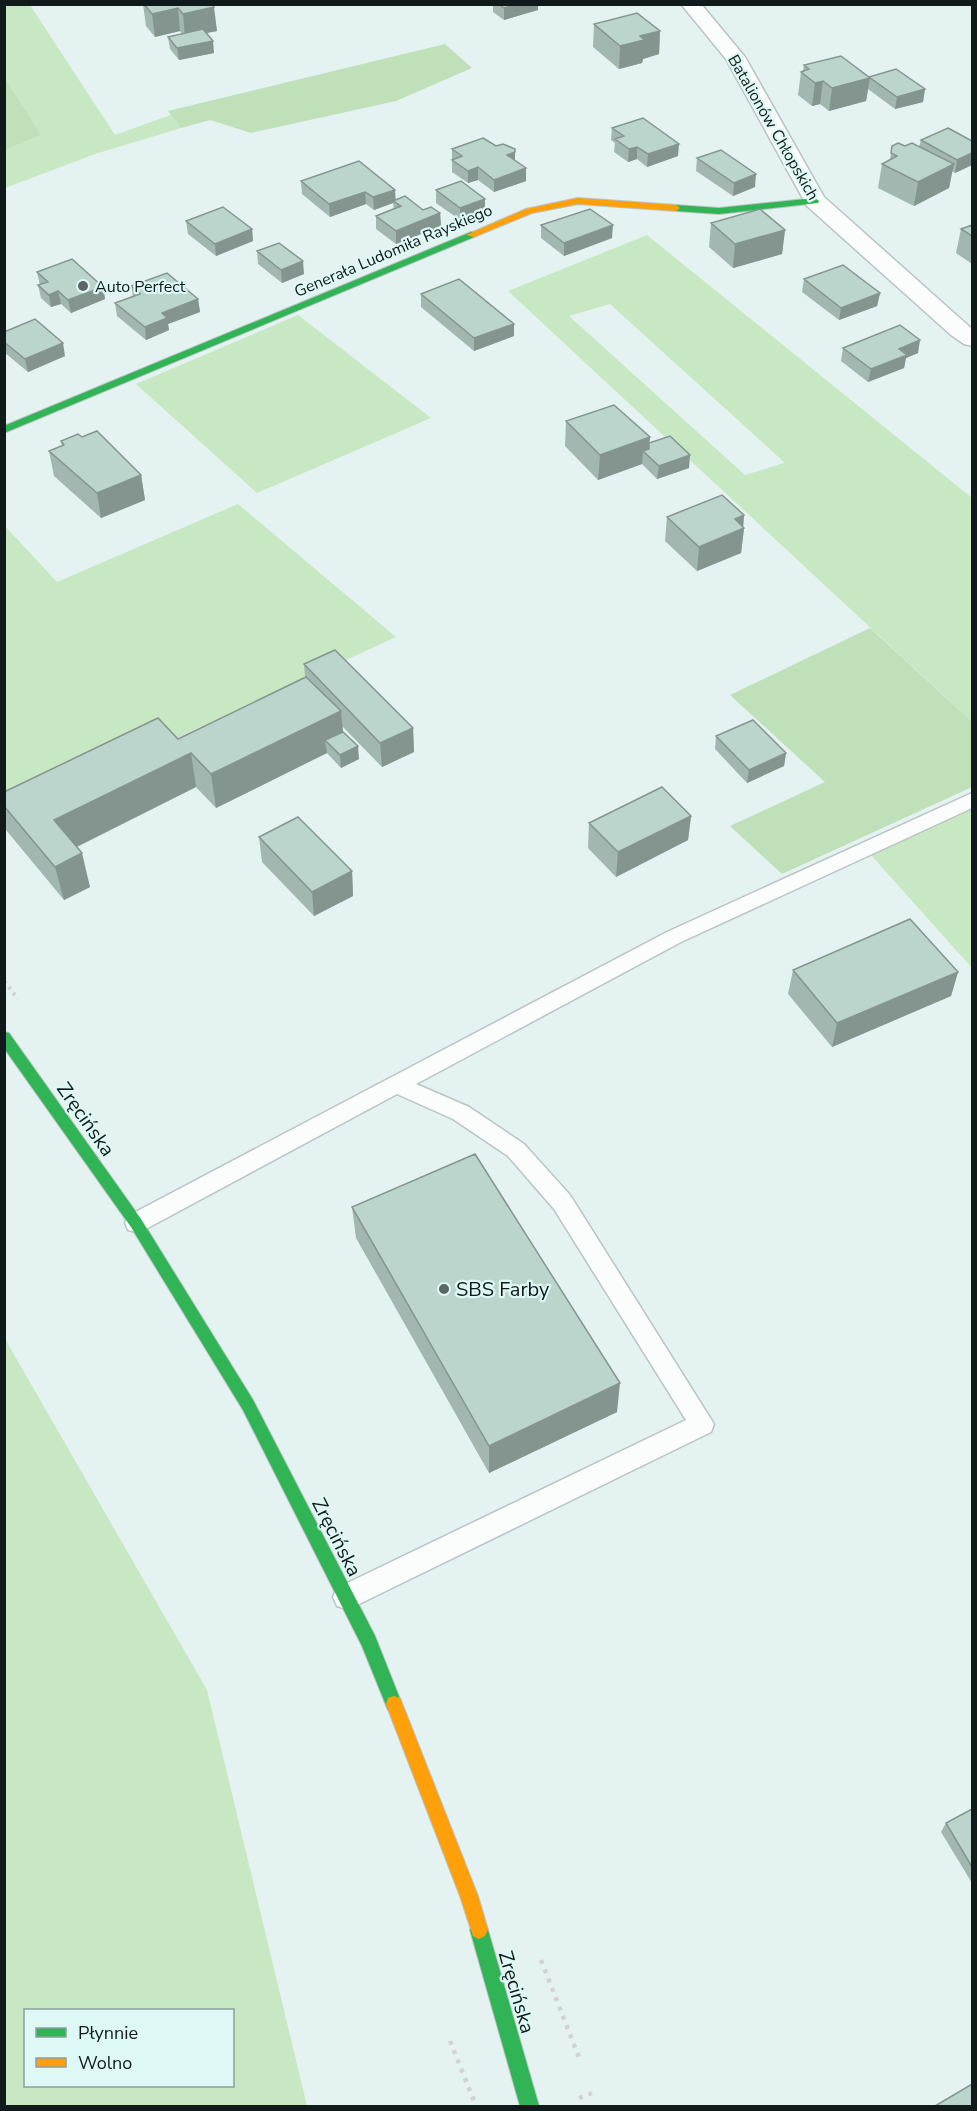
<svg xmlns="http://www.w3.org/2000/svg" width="977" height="2111" font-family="'Nunito Sans',sans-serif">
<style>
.green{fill:#c7e8c2;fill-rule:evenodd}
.forest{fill:#bfe0b9}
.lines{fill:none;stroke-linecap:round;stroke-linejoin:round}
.lane-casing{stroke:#bac4c4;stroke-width:3}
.street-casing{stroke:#bac4c4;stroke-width:3}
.fast-casing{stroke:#bac4c4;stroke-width:2}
.slow-casing{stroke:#bac4c4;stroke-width:2}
.path-far1{stroke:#d0d3d3;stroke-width:4;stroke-dasharray:3 4.5;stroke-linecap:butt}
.path{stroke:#d0d3d3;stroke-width:4.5;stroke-dasharray:4 6;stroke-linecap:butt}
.lane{fill:#fbfdfd;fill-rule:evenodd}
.street{fill:#fbfdfd;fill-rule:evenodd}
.fast{fill:#30b455;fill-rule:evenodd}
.slow{fill:#ff9f0a;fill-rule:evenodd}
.wall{fill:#a2b7af}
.shaded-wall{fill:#84958f}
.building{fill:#bcd5cc;stroke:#84958f;stroke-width:1.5}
.poi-dot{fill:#5b6665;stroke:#def8f6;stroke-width:2}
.labels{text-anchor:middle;stroke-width:4.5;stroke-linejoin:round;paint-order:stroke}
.far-street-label{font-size:16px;fill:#111a1a;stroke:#def8f6}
.far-poi-label{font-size:16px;fill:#111a1a;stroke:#def8f6;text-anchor:start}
.street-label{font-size:20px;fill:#111a1a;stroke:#def8f6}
.poi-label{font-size:20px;fill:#111a1a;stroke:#def8f6;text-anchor:start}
</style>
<rect width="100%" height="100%" fill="#e4f2f1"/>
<!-- green -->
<path class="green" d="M5,5H30L115,135L171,115L181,128L95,154L5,188V150L41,135L5,78Z
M647,235L972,498V722L508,291ZM610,304L784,462V463L745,475L569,316Z
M298,315L431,418L257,493L136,384Z
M238,504L396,637L5,817L4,525L57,582Z
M972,808V968L871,855Z
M5,1339L207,1690L307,2106H5ZM232,2010V2086H26V2010Z"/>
<!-- forest -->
<path class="forest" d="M445,44L472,68L396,101L251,133L210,120L181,128L168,111Z
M5,78L41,135L5,150H4Z
M870,628L972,722V787L782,874L730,826L825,782L730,695Z"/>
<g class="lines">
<defs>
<path id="lane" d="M972,793V808L681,942L416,1084L469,1107L524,1144L570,1195L714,1424L711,1432L355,1606L346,1609L337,1606L333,1597L337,1588L686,1420L554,1209L508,1156L453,1119L397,1094L144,1230L136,1232L128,1230L125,1223L128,1216L667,932Z"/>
<path id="street" d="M681,4H701L745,57L824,197L972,329V346L964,344L951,335L807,206L726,59Z"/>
<path id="fast" d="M815,198L819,201L818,203L719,214L676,211L672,208L676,205L719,208Z
M471,232L474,233V237L4,433V426Z
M4,1032L9,1033L141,1219L253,1400L375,1636L402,1704L400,1710L394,1712L388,1710L362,1646L243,1410L131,1227L4,1048Z
M479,1921L485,1924L488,1930L539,2106H520L470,1930L473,1924Z"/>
<path id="slow" d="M578,198L676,205L680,208L676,211L578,204L532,213L474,237L466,235L526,209Z
M394,1696L400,1698L478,1896L488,1930L485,1936L479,1939L473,1936L460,1896L386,1704L388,1698Z"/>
</defs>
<!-- lane casing -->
<use href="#lane" class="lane-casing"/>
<!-- street casing -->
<use href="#street" class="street-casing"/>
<!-- fast casing -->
<use href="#fast" class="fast-casing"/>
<!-- slow casing -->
<use href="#slow" class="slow-casing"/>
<!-- path-far1 -->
<path class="path-far1" d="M4,981L18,999"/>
<!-- path -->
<path class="path" d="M541,1960L580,2060
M450,2041L476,2106
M579,2098L592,2093"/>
<!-- lane -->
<use href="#lane" class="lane"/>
<!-- street -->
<use href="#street" class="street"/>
<!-- fast -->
<use href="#fast" class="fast"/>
<!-- slow -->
<use href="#slow" class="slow"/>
</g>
<!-- wall -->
<path class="wall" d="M143,4H212L217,31L206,33L214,53L179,60L170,49L168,37L182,34L180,31L155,37L146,26Z
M493,4H538V10L504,20L493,12Z
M594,24L660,31L659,54L643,59L642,63L619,69L593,47Z
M804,65L869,77L925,89L923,102L895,109L868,89L866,101L829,111L820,104L812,106L798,95L801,72L803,71Z
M612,128L678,156L647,167L637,159L628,162L614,152L615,143L611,140Z
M921,140L972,141V165L955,173L952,171L949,188L914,206L878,188L882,164L890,160L892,146L919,147Z
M452,149L515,160L526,181L494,192L478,180L468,183L452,172Z
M697,158L755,187L733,196L696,171Z
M359,161L396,200L423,210L440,213L441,226L396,244L376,229V216L394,209L393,203L374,210L366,204L330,217L302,194L301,181Z
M436,190L485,199V212L460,220L436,203Z
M186,221L252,229L253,241L216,256L188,234Z
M711,223L785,230L782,254L733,268L709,247Z
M541,225L612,238L564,256L541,238Z
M972,225V264L956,253L961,229Z
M257,251L304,274L282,283L258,264Z
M37,272L103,287L105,299L71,313L61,304L51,307L41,298L38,285H40Z
M804,279L880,293L877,306L839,320L802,292Z
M131,286L198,299L200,312L168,324L169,330L146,340L117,316L115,303L133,296Z
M421,294L514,336L474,351L421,307Z
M4,332L65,356L28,372L4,352Z
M843,348L918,353L906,358L904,368L868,382L841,361Z
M566,421L650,437L649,443L689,468L657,479L642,464L598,480L565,446Z
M82,437L141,475L145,500L101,518L54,476L49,451L62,446L61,441Z
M744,515L743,527L744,528L741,553L697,571L665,541L667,517Z
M304,664L413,728L414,752L382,767L343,727V732L359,759L341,768L327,753L216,808L196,787L77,847L90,887L64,900L6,830L4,826V792L178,739L305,677Z
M716,736L786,753L784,766L747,783L715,749Z
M691,816L688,840L616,877L588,848L589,823Z
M259,837L352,871L353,896L314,916L262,862Z
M793,970L958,972L951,996L832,1047L788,994Z
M352,1207L617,1412L489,1473L356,1238Z
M972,1809V1883L941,1832L946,1823Z"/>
<!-- shaded-wall -->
<path class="shaded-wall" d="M517,4H538V10L504,20V8Z
M214,7L217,31L185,37L183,14Z
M178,8L180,31L155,37L152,14Z
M660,31L659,54L643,59L642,63L619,69L620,46L640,36Z
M213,41L214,53L179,60L177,48Z
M870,78L866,101L829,111L832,88Z
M823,81L820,104L812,106L815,83Z
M925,89L923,102L895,109L897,97Z
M679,144L678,156L647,167L648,154Z
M637,147V159L628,162L629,149Z
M515,152V165L507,155Z
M972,153V165L955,173L957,160Z
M954,164L949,188L914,206L918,182Z
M478,167V180L468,183V171Z
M526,168V181L494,192V180Z
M756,174L755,187L733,196L734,183Z
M395,190L396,203L393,201V203L374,210L373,197Z
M365,192L366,204L330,217L329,204Z
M485,199V212L460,220V208Z
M440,213L441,226L396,244V231Z
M613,225L612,238L564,256V243Z
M252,229L253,241L216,256L215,244Z
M785,230L782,254L733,268L735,244Z
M303,261L304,274L282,283L281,270Z
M103,287L105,299L71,313L68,300Z
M58,291L61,304L51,307L49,295Z
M880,293L877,306L839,320L841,308Z
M198,299L200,312L168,324L169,330L146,340L145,327L162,313Z
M514,324V336L474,351V338Z
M920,340L918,353L906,358L904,368L868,382L871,369L899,349Z
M63,343L65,356L28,372L25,359Z
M650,437L648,456L643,451L642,464L598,480L600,455Z
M690,455L689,468L657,479L659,466Z
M141,475L145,500L101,518L97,493Z
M744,515L743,529L744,528L741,553L697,571L699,547L735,519Z
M341,711L344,745L325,740L327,753L216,808L211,774Z
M413,728L414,752L382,767L380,743Z
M358,746L359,759L341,768L340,755Z
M191,753L196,787L62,854L54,820Z
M786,753L784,766L747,783L749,770Z
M691,816L688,840L616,877L618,852Z
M82,853L90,887L64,900L55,867Z
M352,871L353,896L314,916L312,892Z
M958,972L951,996L832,1047L837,1023Z
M620,1383L617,1412L489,1473V1446Z"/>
<!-- building -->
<path class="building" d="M144,4H212L214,7L183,14L178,8L152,14Z
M499,4H517L504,8Z
M637,13L660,31L640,36L644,40L620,46L594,24Z
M203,29L213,41L177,48L168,37Z
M841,56L870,78L832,88L823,81L815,83L801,72L809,69L804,65Z
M896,69L925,89L897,97L869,77Z
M643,118L679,144L648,154L637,147L629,149L615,139L624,136L612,128Z
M948,128L972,141V153L957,160L921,140Z
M483,138L496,146L503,144L515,149V152L507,155L526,168L494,180L478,167L468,171L452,160L462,156L452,149Z
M898,143L905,146L912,143L954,164L918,182L882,164L897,156L891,153L892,146Z
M721,150L756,174L734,183L697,158Z
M359,161L395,190L373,197L365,192L329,204L301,181Z
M461,181L485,199L460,208L436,190Z
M405,196L423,210L431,207L440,213L396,231L376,216L401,206L393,201Z
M223,207L252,229L215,244L186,221Z
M590,209L613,225L564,243L541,225Z
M760,209L785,230L735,244L711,223Z
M972,225V236L961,229Z
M279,243L303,261L281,270L257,251Z
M72,259L103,287L68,300L58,291L49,295L38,285L48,282L37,272Z
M843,265L880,293L841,308L804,279Z
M167,273L198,299L162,313L167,318L145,327L115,303L140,294L131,286Z
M459,279L514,324L474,338L421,294Z
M35,319L63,343L25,359L4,342V332Z
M900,325L920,340L899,349L907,355L871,369L843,348Z
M614,405L650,437L600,455L566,421Z
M97,431L141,475L97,493L49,451L64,445L61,441L78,434L82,437Z
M670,436L690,455L659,466L643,451L649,449V443Z
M722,495L744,515L735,519L744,528L699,547L667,517Z
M335,650L413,728L380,743L304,664Z
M306,677L341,711L211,774L191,753L54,820L82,853L55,867L4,806V792L158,718L178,739Z
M753,720L786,753L749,770L716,736Z
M343,732L358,746L340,755L325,740Z
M662,787L691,816L618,852L589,823Z
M298,817L352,871L312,892L259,837Z
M910,919L958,972L837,1023L793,970Z
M475,1154L620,1383L489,1446L352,1207Z
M972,1809V1867L946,1823Z
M972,2084V2106H935Z"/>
<!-- markers -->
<g class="poi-dot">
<circle cx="83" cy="286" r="6"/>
<circle cx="444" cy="1289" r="6"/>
</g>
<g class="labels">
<!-- far-street labels -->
<g class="far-street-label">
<text transform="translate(774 127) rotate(60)" y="6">Batalionów Chłopskich</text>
<text transform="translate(393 250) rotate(-23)" y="6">Generała Ludomiła Rayskiego</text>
</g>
<!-- far-poi labels -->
<g class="far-poi-label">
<text x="95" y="292">Auto Perfect</text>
</g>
<!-- street labels -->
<g class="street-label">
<text transform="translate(86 1119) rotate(55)" y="7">Zręcińska</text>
<text transform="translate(337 1537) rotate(63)" y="7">Zręcińska</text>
<text transform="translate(517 1992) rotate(74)" y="7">Zręcińska</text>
</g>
<!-- poi labels -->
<g class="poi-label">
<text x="456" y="1296">SBS Farby</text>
</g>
</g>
<!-- border -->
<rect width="977" height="2111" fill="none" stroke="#111a1a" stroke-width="12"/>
<!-- legend -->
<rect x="24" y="2009" width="210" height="78" fill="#def8f6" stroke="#8c9f9e" stroke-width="1.5"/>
<rect x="36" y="2028" width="30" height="9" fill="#30b455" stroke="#8c9f9e" stroke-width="1.5"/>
<text x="78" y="2039" font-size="18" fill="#111a1a">Płynnie</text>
<rect x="36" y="2058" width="30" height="9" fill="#ff9f0a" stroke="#8c9f9e" stroke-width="1.5"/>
<text x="78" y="2069" font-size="18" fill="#111a1a">Wolno</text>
</svg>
